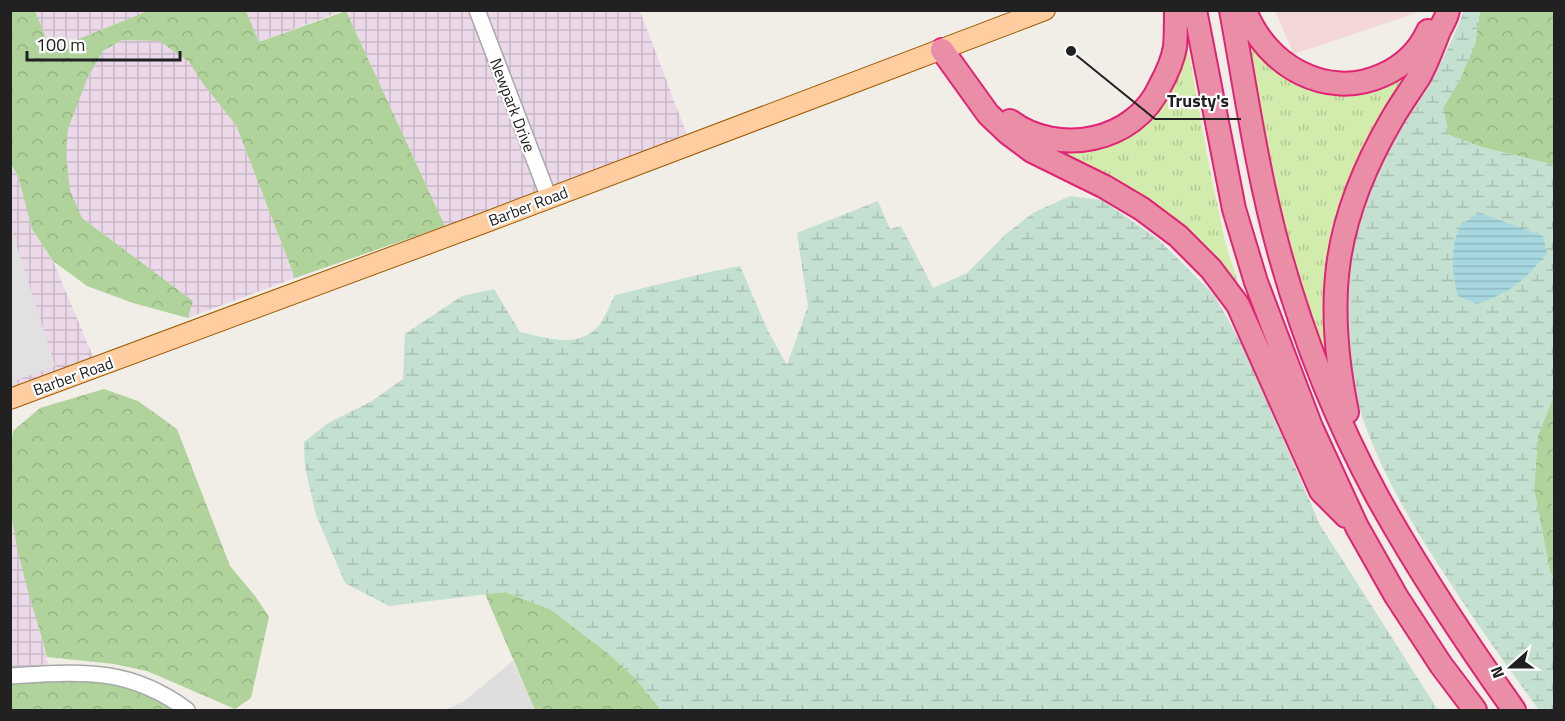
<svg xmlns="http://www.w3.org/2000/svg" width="1565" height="721" font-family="'Titillium Web',sans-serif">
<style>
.residential{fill:#dfdede}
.commercial{fill:#f2d6d8}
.industrial{fill:url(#industrial-grid)}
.grass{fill:url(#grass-tufts)}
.forest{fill:url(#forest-crowns)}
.wetland{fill:url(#wetland-marsh)}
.parking{fill:#e1e1e1}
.water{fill:url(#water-rules)}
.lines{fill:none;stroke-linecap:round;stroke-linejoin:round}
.minor-casing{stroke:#a8a8a8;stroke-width:18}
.major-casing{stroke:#9e5c00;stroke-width:22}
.highway-casing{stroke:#e12374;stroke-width:26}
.minor{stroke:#fff;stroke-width:15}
.major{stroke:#ffcd9f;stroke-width:20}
.highway{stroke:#ea8da7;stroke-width:22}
.labels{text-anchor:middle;stroke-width:4.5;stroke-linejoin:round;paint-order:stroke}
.street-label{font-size:16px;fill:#212121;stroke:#fff}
.leader{fill:none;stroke:#212121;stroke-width:2}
.callout-dot{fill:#212121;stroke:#fff;stroke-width:2}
.callout-label{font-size:18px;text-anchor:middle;font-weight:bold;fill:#212121;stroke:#fff;stroke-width:4.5;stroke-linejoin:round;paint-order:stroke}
</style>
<defs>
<pattern id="industrial-grid" width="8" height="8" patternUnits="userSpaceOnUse" patternTransform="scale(1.5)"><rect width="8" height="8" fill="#ebd9e9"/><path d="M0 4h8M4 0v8" fill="none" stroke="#c9bac8"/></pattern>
<pattern id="grass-tufts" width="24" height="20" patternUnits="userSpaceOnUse" patternTransform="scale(1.5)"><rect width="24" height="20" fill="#d1ecac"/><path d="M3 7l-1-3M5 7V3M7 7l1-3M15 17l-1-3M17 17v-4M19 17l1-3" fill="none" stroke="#b3ca94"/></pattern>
<pattern id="forest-crowns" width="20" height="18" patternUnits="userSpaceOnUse" patternTransform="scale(1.5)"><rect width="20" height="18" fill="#b0d29b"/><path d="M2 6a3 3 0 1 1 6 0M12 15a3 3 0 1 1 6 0" fill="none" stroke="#97b485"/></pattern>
<pattern id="wetland-marsh" width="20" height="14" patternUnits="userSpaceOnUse" patternTransform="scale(1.5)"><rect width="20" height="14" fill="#c4e0d0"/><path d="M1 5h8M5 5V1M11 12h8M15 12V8" fill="none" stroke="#a8c0b2"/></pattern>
<pattern id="water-rules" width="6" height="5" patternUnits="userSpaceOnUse" patternTransform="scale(1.5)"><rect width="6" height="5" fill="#a7d8e0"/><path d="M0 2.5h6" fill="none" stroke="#8fb9c0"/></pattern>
</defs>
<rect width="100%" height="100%" fill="#f1ede7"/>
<!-- residential -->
<path class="residential" d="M513,661L535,710H445L463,702Z"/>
<!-- commercial -->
<path class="commercial" d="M1415,10L1416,13L1294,54L1275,11Z"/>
<!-- industrial -->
<path class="industrial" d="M35,11H148L51,50Z
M246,11H342L259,42Z
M346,11H640L689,140L445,226Z
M122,40L159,41L189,62L203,84L236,125L295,278L188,318L193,301L82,218L70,190L66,153L68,129L87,79L103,51Z
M10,164L18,176L32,229L53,261L97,366L10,399Z
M10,506L14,530L50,672L11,676Z"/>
<!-- grass -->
<path class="grass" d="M1183,21L1207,155L1226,246L1247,309L1211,264L1027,133L1127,130Z
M1248,38L1292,80L1413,68L1383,115L1332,377L1292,261L1267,157L1245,40Z"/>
<!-- forest -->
<path class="forest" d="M11,10L35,11L51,50L148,11H246L259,42L346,11L445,226L295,278L236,125L203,84L189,62L159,41L122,40L103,51L87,79L68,129L66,153L70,190L82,218L193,301L188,318L133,303L87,286L53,261L32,229L18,176L11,164Z
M1480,11H1554V165L1481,147L1449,135L1443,108L1459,81L1475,44Z
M104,389L138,401L177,429L230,566L255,596L269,617L251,698L235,709L147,671L114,664L47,657C34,608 16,559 11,509C8,484 10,456 13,431L40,408Z
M1553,397H1554V578L1550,572L1534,488L1538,435Z
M505,592L550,609L609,654L636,679L661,710H535L485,594Z
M71,677L112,682L140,690L177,710H11L10,684Z"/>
<!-- wetland -->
<path class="wetland" d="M1464,11H1480L1475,44L1459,81L1443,108L1449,135L1481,147L1554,165V397L1538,435L1534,488L1550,572L1554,578V710H1539C1499,655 1460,600 1424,542C1390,486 1358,425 1348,359C1340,301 1349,241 1370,186C1383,151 1407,120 1426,88C1441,64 1454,37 1464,11Z
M1070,196L1102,200L1158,239L1214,295L1245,350L1320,525L1438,710H661L636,679L609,654L550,609L505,592L389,606L345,583L316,515L305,467L304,442L328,423L372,401L403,379L405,334L462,296L494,289L520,332C547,338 580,350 600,324C606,316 610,304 615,295L710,272L740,266L768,331L787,365L808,306L797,233L878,201L890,229L901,226L933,288L967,273L1006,234L1033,213Z"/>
<!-- parking -->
<path class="parking" d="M11,228L55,366L11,382H10Z"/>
<!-- water -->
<path class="water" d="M1480,213L1543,236L1547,253C1524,281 1511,292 1477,304L1458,296C1451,270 1450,250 1460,225Z"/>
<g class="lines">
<defs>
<path id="minor" d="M477,10L549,198
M10,676C79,672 128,666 187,710"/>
<path id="major" d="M10,399L489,221L1045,10"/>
<path id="highway" d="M1195,10L1234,209L1256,282L1311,427L1357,527L1396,596L1441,665L1475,710
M1231,10C1246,92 1257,171 1279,251C1302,334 1336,420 1377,496C1418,570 1465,641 1514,710
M1245,10C1265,65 1327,101 1383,75C1403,66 1419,51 1428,31
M942,50L988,114L1008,133L1032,151L1105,187L1142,209L1178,236L1211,269L1238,305L1321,491L1346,516
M1010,121C1058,157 1135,142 1160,86C1166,75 1173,59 1175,47C1176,36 1176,22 1176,10
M1347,412C1324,299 1333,220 1392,119C1400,105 1410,91 1419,77C1427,63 1433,46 1439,31C1442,24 1447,18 1448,10"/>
</defs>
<!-- minor casing -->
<use href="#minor" class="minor-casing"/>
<!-- major casing -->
<use href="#major" class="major-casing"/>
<!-- highway casing -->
<use href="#highway" class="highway-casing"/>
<!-- minor -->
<use href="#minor" class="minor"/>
<!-- major -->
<use href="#major" class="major"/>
<!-- highway -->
<use href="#highway" class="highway"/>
</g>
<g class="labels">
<!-- street labels -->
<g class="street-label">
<text transform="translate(513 105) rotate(69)" y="6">Newpark Drive</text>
<text transform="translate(528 206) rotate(-21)" y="6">Barber Road</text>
<text transform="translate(73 376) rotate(-20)" y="6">Barber Road</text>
</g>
</g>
<!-- callouts -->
<path class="leader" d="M1071 51L1155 119H1241"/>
<circle class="callout-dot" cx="1071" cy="51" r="6"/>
<g class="callout-label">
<text x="1198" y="107">Trusty's</text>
</g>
<!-- border -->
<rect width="1565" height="721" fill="none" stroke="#212121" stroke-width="24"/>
<!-- north arrow -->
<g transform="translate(1511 667) rotate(249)" stroke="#ffffff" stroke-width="4.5" paint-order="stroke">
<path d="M0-4.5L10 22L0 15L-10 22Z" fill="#212121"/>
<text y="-9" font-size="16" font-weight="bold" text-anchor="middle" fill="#212121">N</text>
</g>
<!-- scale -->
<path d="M27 51v9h153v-9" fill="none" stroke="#212121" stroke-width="3"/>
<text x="36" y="51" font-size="18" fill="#212121" stroke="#ffffff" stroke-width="4.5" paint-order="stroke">100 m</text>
</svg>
